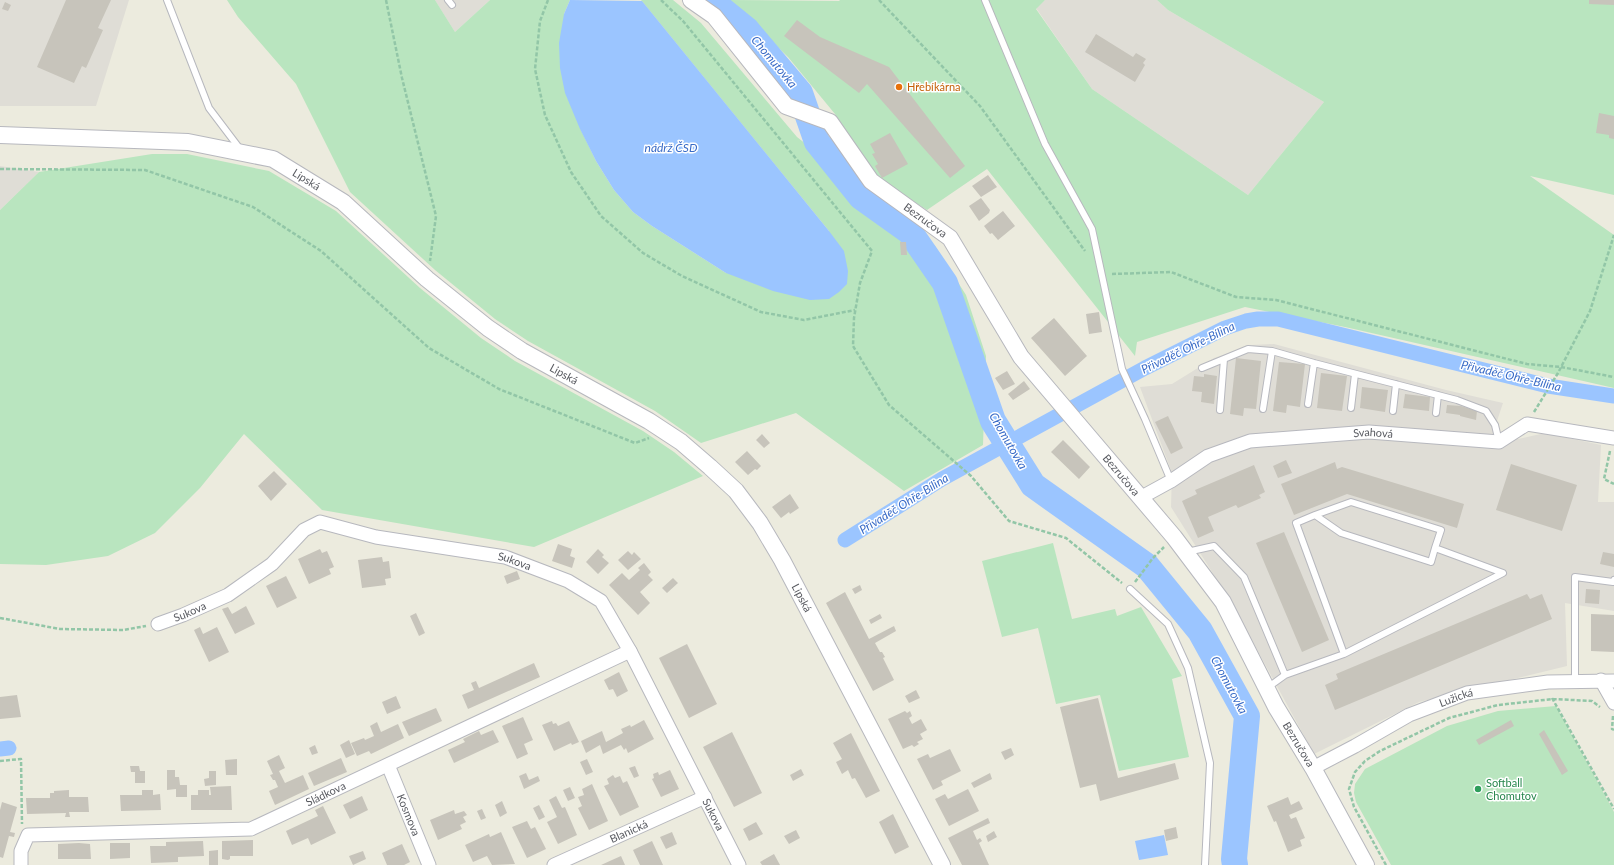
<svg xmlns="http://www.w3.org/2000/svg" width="1614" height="865" font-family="Lato,sans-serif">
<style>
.industrial{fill:#dfddd6}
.green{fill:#b9e5bf}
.water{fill:#9bc5ff}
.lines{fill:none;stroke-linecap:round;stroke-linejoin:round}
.canal{stroke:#9bc5ff;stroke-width:15}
.river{stroke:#9bc5ff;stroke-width:26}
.building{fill:#c7c4bb}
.service-casing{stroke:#b7b8be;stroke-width:8}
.minor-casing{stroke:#b7b8be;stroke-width:15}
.tertiary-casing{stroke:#b7b8be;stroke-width:18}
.path{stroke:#92c6a7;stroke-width:2.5;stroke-dasharray:4 2;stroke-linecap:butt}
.service{stroke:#fff;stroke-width:6}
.minor{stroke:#fff;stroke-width:13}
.tertiary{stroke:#fff;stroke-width:16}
.food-dot{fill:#e8710a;stroke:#fff;stroke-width:1.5}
.leisure-dot{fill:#2e9e5b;stroke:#fff;stroke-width:1.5}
.labels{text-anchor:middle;stroke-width:3;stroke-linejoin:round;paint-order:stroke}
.food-label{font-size:11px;fill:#c56008;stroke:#fff;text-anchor:start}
.street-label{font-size:11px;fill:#585a60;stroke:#fff}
.leisure-label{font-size:11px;fill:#27864d;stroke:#fff;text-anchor:start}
.water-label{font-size:12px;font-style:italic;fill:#396bc7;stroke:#fff}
</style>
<rect width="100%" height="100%" fill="#ecebde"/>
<!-- industrial -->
<path class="industrial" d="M0,0H129L96,106H0Z
M435,0H490L455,32Z
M1045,0H1157L1168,10L1324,102L1248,195L1092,89L1036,8Z
M0,166L39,172L0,210Z
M1274,344L1446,390L1503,403L1492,436L1518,439L1545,433L1601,445L1598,502H1614V611L1565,603L1567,666L1419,702L1314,754L1231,602L1171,507L1172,473L1140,387L1172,384L1214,358L1252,345Z"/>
<!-- green -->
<path class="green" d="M227,0H435L455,32L490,0H570L564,14L580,128L596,161L614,190L633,212L652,226L726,273L829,231L641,0H673L701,23L797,137L935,246L966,295L986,356L983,445L904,491L796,413L701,443L655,411L528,341L495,319L435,270L350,192L296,84L238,17Z
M729,0L840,1L839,0H1045L1036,9L1092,89L1248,195L1324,102L1168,10L1157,0H1614V195L1530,176L1614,235V388L1345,327L1245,307L1137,342L1135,356L987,169L927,210L876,178L835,114L788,57Z
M152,154H187L269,171L336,211L420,288L481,338L515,361L643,431L674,452L703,476L534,547L322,510L244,434L200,488L155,533L108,556L46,565L0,564V210L39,172Z
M1053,543L1072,619L1115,609L1117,616L1141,607L1182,676L1172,679L1189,757L1119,771L1100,695L1056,704L1038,628L1002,637L982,561Z
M1556,706L1614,812V865H1391L1356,802L1354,793L1355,784L1365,769L1447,726L1498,711Z"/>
<!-- water -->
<path class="water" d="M570,0L642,1L829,231L844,251L848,271L847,284L839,292L829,299L810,300L773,291L726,273L652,226L633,212L614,190L596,161L580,129L565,93L560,68L559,43L564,14Z
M1164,835L1168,855L1139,860L1135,841Z"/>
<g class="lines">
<!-- canal -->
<path class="canal" d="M845,540L942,479L1145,368L1225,328L1246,321L1258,319H1278L1548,386L1614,396
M0,749L9,748"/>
<!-- river -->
<path class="river" d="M710,0L746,29L800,93L817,142L861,197L910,232L945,283L993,421L1033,485L1147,566L1200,631L1247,716L1234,859L1235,865"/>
</g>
<!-- building -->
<path class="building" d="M66,0H111L98,28L103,30L86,68L82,66L74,83L37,67Z
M1589,0H1614V5L1589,4Z
M5,2L11,5L8,11L2,9Z
M797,20L820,37L889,67L965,166L950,178L867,84L859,93L784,36Z
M1096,34L1133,57L1136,53L1146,59L1143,63L1145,65L1135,82L1085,52Z
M1599,113L1614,116V139L1609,138V135L1596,133Z
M890,133L908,164L882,178L875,166L878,164L872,154L875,153L870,144Z
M988,175L997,187L981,197L972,186Z
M981,198L990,210L989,213L979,221L969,206Z
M1003,211L1015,226L998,240L992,233L990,234L984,226Z
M900,242H906L907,255H901Z
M1099,312L1102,332L1089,334L1086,314Z
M1054,318L1087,356L1065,376L1031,338Z
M1236,358L1261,361L1256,409L1244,408L1243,416L1230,414Z
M1279,362L1305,364L1300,407L1287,405L1286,413L1273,411Z
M1007,371L1015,384L1003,390L995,378Z
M1321,373L1347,376L1342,411L1317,408Z
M1204,374L1217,376L1214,404L1201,402L1202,392L1192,391L1194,376L1204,377Z
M1024,381L1030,389L1013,400L1008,394Z
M1362,387L1388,390L1385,412L1360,408Z
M1405,394L1430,397L1429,411L1403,408Z
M1447,405L1461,406L1477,411L1476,420L1460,416V415L1446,413Z
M1168,416L1183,448L1171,454L1155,422Z
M762,434L770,443L764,448L756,440Z
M1063,440L1090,467L1079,479L1051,452Z
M747,451L761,466L757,470L755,469L748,475L735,462Z
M1286,460L1292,473L1278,478L1273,466Z
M1335,462L1337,469L1342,467L1464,504L1457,528L1347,494L1294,515L1281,484Z
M1511,464L1577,485L1562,531L1496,510Z
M1254,465L1265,492L1259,495L1261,498L1238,508L1236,505L1208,517L1214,531L1198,538L1182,501L1197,494L1195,490Z
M274,471L287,484L271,501L258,486Z
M790,494L799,508L790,514L789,512L781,518L772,507Z
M1284,532L1329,640L1302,652L1256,543Z
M558,544L572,549L570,556L575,558L572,568L552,561Z
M320,549L322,553L327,551L334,567L329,569L331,574L309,584L298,559Z
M598,549L604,555L602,557L609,563L598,574L586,562Z
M628,551L632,555L634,552L641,559L628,570L618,560Z
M1603,552L1614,554V567L1600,564Z
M382,557L383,562L389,561L391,578L385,579L386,585L362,588L358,560Z
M644,563L651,572L648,575L653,580L640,592L650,603L638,615L609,585L622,573L629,580L640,570L638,568Z
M517,571L520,579L507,584L504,576Z
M286,576L297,598L277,608L266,586Z
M673,578L678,583L667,593L662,588Z
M860,585L862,590L855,594L852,589Z
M1586,589L1600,590L1599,604L1585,603Z
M845,592L869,639L894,626L896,631L875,643L880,652H882L885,657L883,658L894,680L873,691L826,603Z
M1527,594L1530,599L1542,594L1552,619L1335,710L1325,685L1338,679L1336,674Z
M246,606L255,624L235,634L222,609L228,607L232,614Z
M416,613L425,633L419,636L410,616Z
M880,614L882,618L871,624L869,620Z
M1591,614L1614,615V652L1591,651Z
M200,627L203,634L217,627L229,652L209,662L194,630Z
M687,644L717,704L689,718L659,658Z
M534,663L540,677L468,709L462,695L474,690L471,683L476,681L479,688Z
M619,672L628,691L617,697L613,689L609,690L604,680Z
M916,690L920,698L909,703L905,696Z
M17,695L21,717L0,719V697Z
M396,696L401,708L387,714L382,702Z
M1098,698L1118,778L1175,763L1179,779L1100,801L1096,784L1080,788L1060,707Z
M436,708L442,721L409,736L402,722Z
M905,711L907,713L910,711L912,716L909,718L912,724L921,719L927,730L920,734L923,739L917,742L919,744L914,747L912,745L903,749L888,719Z
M523,717L533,740L524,744L528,754L517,759L502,726Z
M644,720L654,739L628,753L626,748L624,750L621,745L603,754L600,745L586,753L581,741L602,731L606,742L623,733L621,729L630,725L631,727Z
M1511,720L1514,726L1479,745L1476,740Z
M552,721L553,724L556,723L558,726L569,721L579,742L572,745L571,743L554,751L542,725Z
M377,722L381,732L398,724L404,738L371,754L369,751L357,756L351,743L364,738L365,740L374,736L370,726Z
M493,730L499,742L454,763L448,750L465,742L463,739L479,731L481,735Z
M1544,730L1568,771L1562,775L1539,734Z
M732,732L762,793L734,807L703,747Z
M851,733L880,791L866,798L855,778L852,779L848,770L842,774L836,762L842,759L833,743Z
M349,740L355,754L346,758L340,745Z
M315,745L318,753L312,755L309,748Z
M1011,748L1014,755L1005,760L1001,752Z
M950,749L961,771L941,781L943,785L933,790L917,759L928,754L930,758Z
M279,755L285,768L279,771L285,783L303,775L309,789L275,805L269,791L278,787L275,780H273L270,775L273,774L267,761Z
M341,758L347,772L314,786L308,773Z
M237,759V775H226L225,760Z
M587,759L593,772L586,775L580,762Z
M130,766H139L140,771H145V783H135V772H131Z
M635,766L639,776L634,778L629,768Z
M801,769L804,775L793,781L790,775Z
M167,770H175V777H179L180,785H187V797H176V789L167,790Z
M670,770L679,789L661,797L652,779L654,778L653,774L658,772L659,775Z
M209,771H216V785L205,786L204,779L209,778Z
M526,773L529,780L538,776L540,781L524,789L519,776Z
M990,773L992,779L974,788L971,783Z
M613,775L615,778L620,776L623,783L627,781L639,807L620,816L604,786L609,784L607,779Z
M592,784L608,821L589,830L578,808L582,806L578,797L584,795L582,789Z
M231,786L232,810H191V795H198V790H209V795H211L210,787Z
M570,787L575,798L568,801L563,790Z
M968,789L979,811L949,826L935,799L945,794L948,799Z
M69,790V797H88L89,812H69L70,817H65L66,813L27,814L26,798H50V793H54V791Z
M142,790H153V795L160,794L161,810L121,811L120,795H142Z
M362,796L368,810L350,819L343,805Z
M556,796L562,808L565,807L577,835L558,844L547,822L557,817L549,800Z
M1288,797L1291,805L1299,801L1303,809L1289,815L1291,819L1296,817L1305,838L1300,840L1302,846L1288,852L1276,821L1274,822L1267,806Z
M502,801L507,813L500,817L495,805Z
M2,802L17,807L10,832L15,833L14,837L9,836L3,858L0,857V810Z
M539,805L545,817L539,820L533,808Z
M323,806L336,833L311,845L308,838L292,845L286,831L318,816L315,810Z
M482,809L486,818L481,820L477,811Z
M454,810L455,814L464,811L467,815L463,817L466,822L460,825L462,829L438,840L430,820Z
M893,814L909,847L895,854L879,822Z
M988,818L990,823L973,831L977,840L980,838L982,841L979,843L989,865H962L948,838Z
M527,821L531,829L535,827L546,849L527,858L512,827Z
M756,822L763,834L749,841L743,829Z
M1176,827L1178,838L1166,841L1164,830Z
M796,830L800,838L789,844L784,836Z
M994,831L997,837L988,842L986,836Z
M501,832L515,864L492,865L487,856L473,862L465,845L489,834L490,837Z
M672,832L677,844L666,849L660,837Z
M253,840V856H230V859L228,860L222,859V841Z
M203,841L204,856L178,857V862L151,863L150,846H166V842Z
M652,841L663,865H640L633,850Z
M79,843L90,844L91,859H58V844Z
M110,843H130V858L110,859Z
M402,844L410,862L404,865H387L382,853Z
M218,850V865H209V851Z
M363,851L366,859L353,865L349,856Z
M774,854L780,865H762L760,862Z
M621,856L625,865H601L612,860Z"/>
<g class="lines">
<defs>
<path id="service" d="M167,0L209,108L240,149
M448,0L452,5
M985,0L1045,144L1092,229L1122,369L1145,419L1171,481
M1202,368L1248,349L1272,351L1314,363L1457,400L1486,411L1495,425L1499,442
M1308,404L1314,363
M1351,408L1355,374
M1263,409L1272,351
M1220,410L1224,359
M1393,411L1396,384
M1436,413L1438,395
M1315,515L1351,502L1441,530L1435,548
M1187,552L1214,546L1244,577L1285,675L1267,688
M1130,589L1168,624L1188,668L1210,763L1205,865
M1285,675L1344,654L1503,573L1435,548L1431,562L1341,533L1315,515L1296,523L1344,654
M1575,681V577L1613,582L1614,580"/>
<g id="minor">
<path id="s1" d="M1140,498L1171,481L1208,456L1250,441L1369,432L1499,442L1527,424L1614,438"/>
<path id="s2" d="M158,624L183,615L228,595L272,564L304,530L320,522L376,537L505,557L568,581L601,601L630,651L739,865"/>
<path d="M1601,680L1614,703"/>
<path id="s3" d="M388,765L429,865"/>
<path id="s4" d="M1313,768L1355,746L1409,715L1467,693L1548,682L1614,681"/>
<path id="s5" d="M21,865V851L28,835L251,829L630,651"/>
<path id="s6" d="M554,865L705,797"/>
</g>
<g id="tertiary">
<path id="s7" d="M691,0L714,16L786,106L830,122L871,181L950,238L1021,357L1174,537L1223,602L1276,707L1313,768L1366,865"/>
<path id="s8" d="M0,135L188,142L273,159L343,202L427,279L488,328L522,351L649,421L681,442L710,467L736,491L760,523L782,560L942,865"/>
</g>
</defs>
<!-- service casing -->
<use href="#service" class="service-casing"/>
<!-- minor casing -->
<use href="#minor" class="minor-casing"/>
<!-- tertiary casing -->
<use href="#tertiary" class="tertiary-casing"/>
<!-- path -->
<path class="path" d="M386,0L402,78L436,216L430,261
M548,0L540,21L535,69L545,115L571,172L601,216L643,253L682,276L761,312L804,320L855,310
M661,0L683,21L872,251L860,283L854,318L853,346L889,405L971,476L1009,521L1066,538L1122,583
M879,0L980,106L1085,251
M0,169L145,170L253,207L321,251L429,348L499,389L635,443L649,438
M1112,274L1171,272L1236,297L1276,300L1527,364L1561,367L1614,377
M1534,412L1558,373L1590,311L1614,235
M1610,451L1604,479L1614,484
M1135,582L1153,558L1164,547
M0,618L60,629L123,630L146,626
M1552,698L1614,809
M1613,716L1612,729L1614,730
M0,761L21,759L22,824
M1386,865L1354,807L1349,789L1355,772L1365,761L1380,751L1449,718L1498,705L1553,699L1592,701L1600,707"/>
<!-- service -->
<use href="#service" class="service"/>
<!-- minor -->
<use href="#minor" class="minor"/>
<!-- tertiary -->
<use href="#tertiary" class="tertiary"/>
</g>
<!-- markers -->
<circle class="food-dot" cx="899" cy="87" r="4"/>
<circle class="leisure-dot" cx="1478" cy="789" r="4"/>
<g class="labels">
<!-- food labels -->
<g class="food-label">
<text x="907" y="91">Hřebíkárna</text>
</g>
<!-- street labels -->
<g class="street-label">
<text dy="4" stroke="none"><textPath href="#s8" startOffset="314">Lipská</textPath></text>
<text dy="4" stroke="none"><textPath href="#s7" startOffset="329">Bezručova</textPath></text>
<text dy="4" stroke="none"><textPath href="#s8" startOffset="638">Lipská</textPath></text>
<text dy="4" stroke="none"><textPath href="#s1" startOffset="248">Svahová</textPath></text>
<text dy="4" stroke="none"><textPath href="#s7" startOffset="653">Bezručova</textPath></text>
<text dy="4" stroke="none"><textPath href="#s2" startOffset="393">Sukova</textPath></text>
<text dy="4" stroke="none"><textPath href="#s8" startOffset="973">Lipská</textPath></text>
<text dy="4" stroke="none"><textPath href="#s2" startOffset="34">Sukova</textPath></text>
<text dy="4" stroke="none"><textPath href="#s4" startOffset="160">Lužická</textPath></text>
<text dy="4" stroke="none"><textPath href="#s7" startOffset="977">Bezručova</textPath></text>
<text dy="4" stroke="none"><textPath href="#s5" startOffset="337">Sládkova</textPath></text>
<text dy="4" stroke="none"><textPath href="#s2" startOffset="730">Sukova</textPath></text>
<text dy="4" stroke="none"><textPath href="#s3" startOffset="54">Kosmova</textPath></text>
<text dy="4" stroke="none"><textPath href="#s6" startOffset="82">Blanická</textPath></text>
</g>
<!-- leisure labels -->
<g class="leisure-label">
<text x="1486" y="787">Softball<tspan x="1486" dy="13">Chomutov</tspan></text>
</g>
<!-- water labels -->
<g class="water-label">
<text transform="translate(774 62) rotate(50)" y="4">Chomutovka</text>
<text x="671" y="152">nádrž ČSD</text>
<text transform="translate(1188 348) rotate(-26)" y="4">Přivaděč Ohře-Bílina</text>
<text transform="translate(1511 376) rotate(13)" y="4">Přivaděč Ohře-Bílina</text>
<text transform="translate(1008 441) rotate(60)" y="4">Chomutovka</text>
<text transform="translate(904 504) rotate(-32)" y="4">Přivaděč Ohře-Bílina</text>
<text transform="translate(1229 685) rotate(62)" y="4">Chomutovka</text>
</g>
</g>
</svg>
